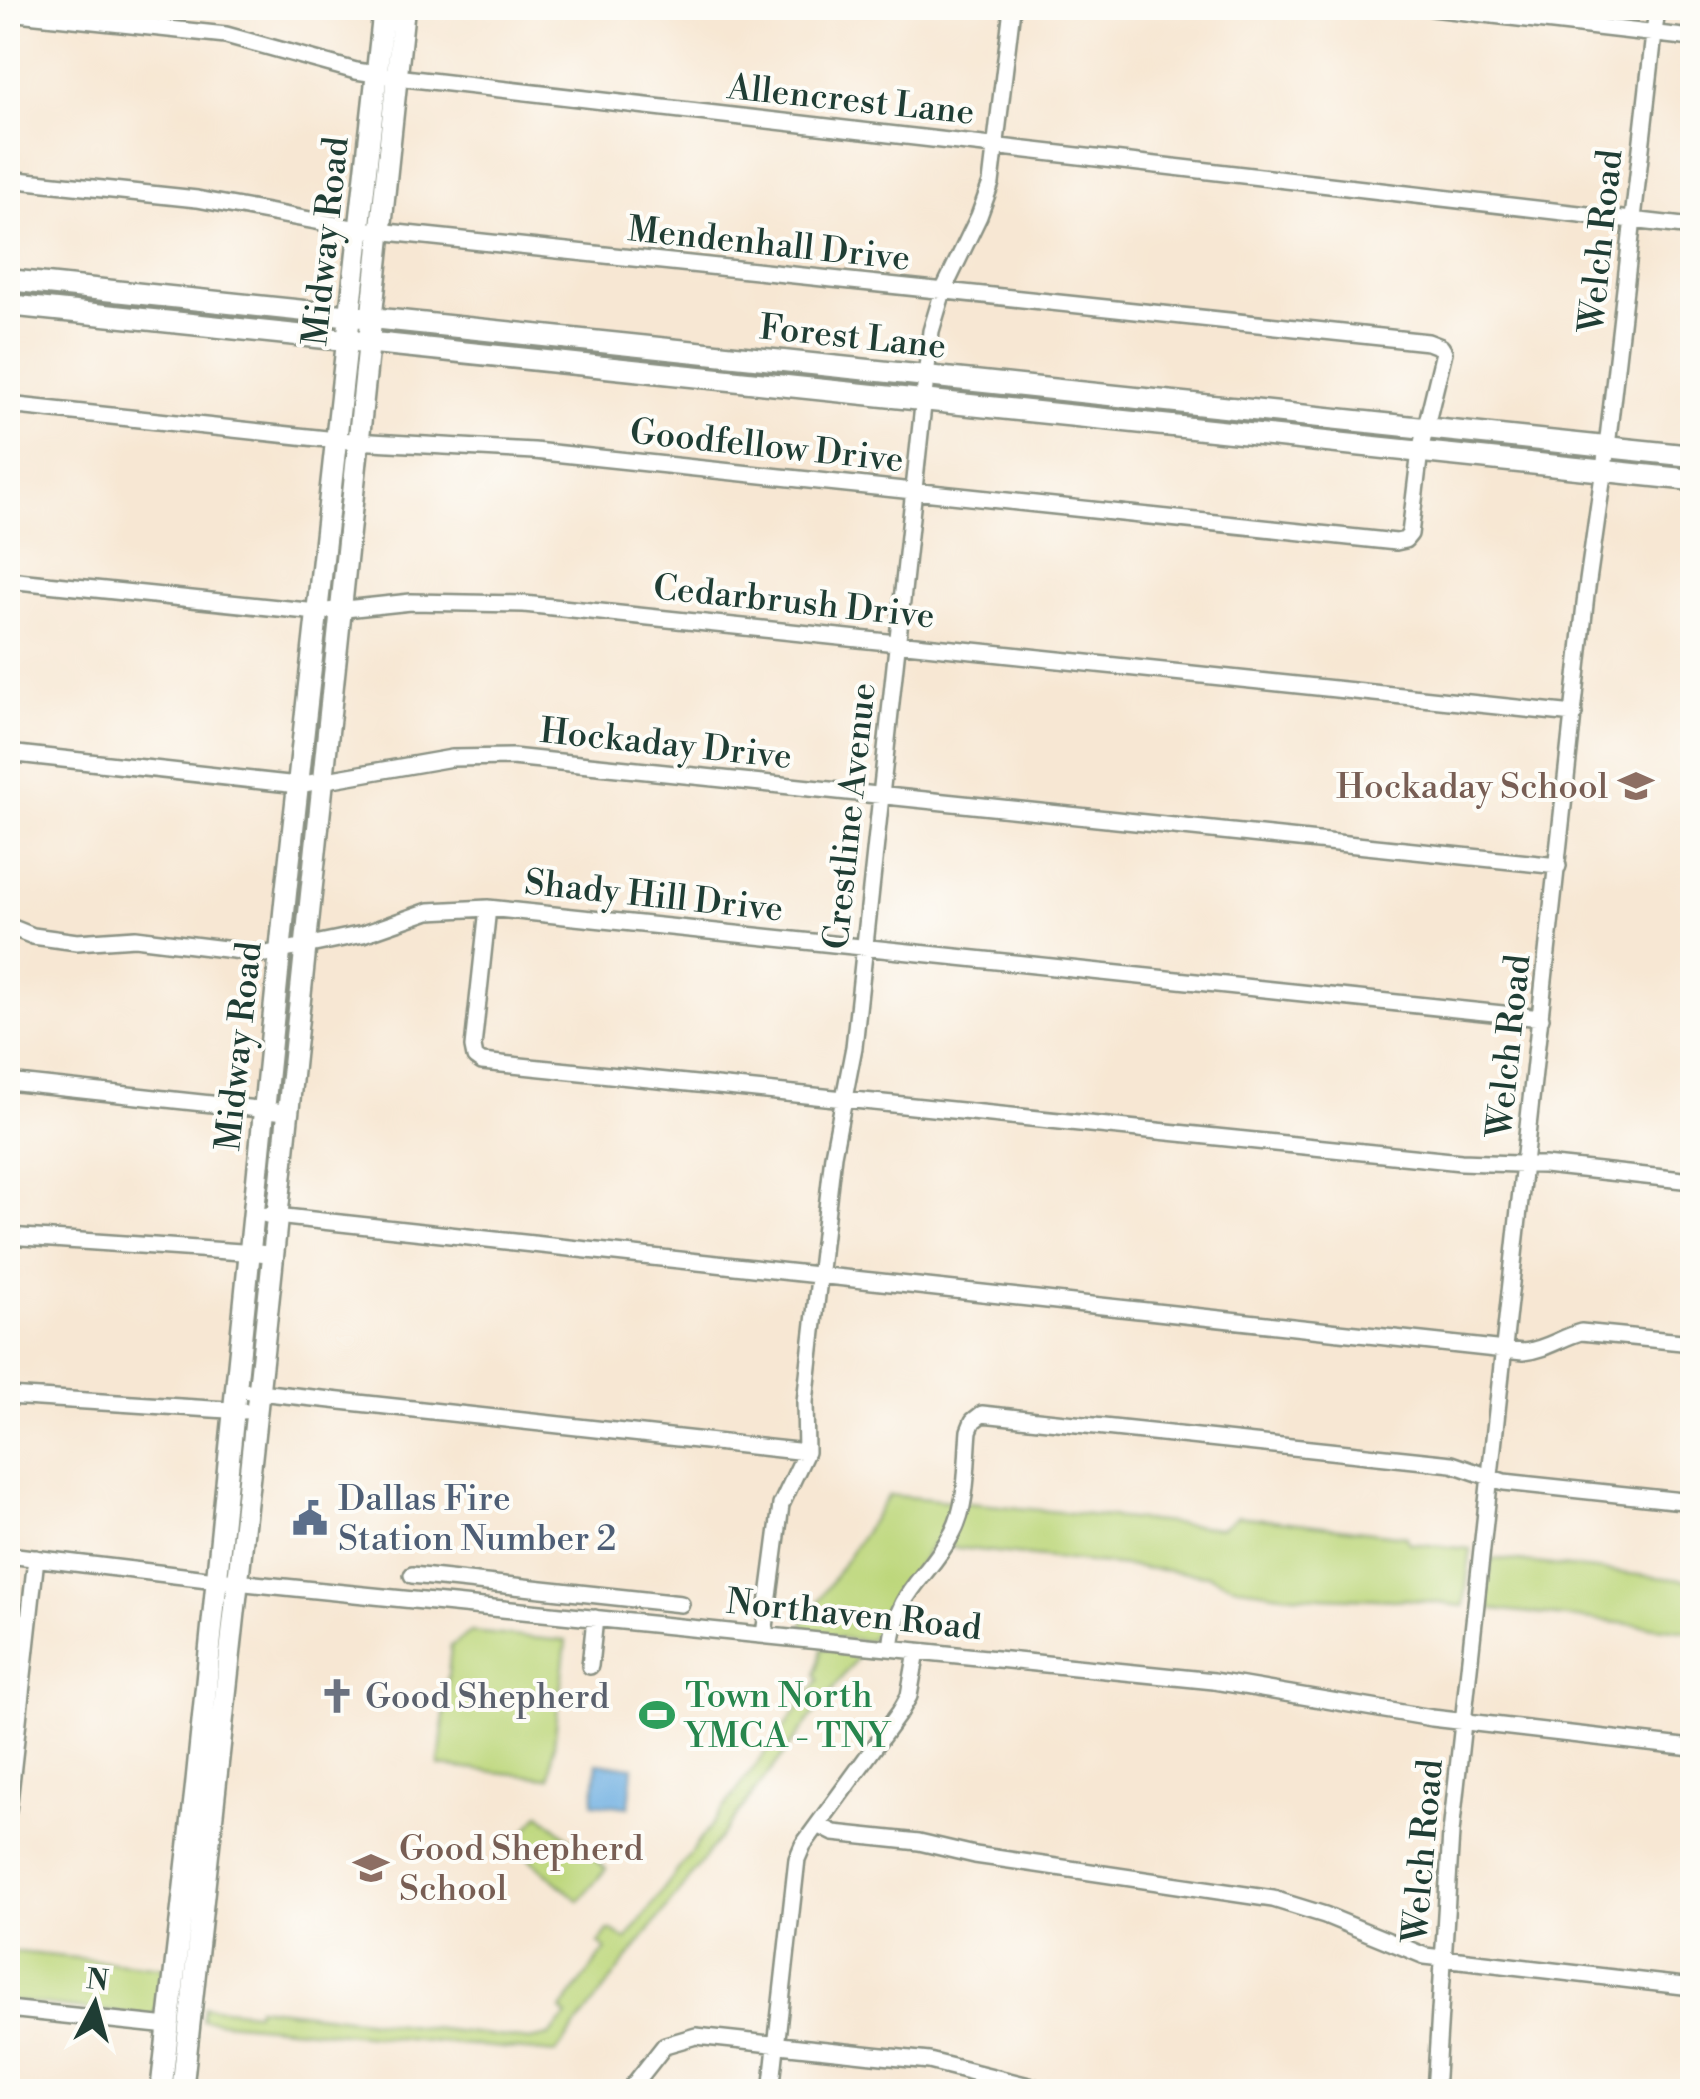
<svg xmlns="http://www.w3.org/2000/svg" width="1700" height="2099" font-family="'Libre Bodoni',serif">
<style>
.green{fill:#bdd77c;stroke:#6e8a58;stroke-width:2.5}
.water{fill:#6daee1;stroke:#46768a;stroke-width:2.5}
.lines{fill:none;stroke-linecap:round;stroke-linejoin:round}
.minor-casing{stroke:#8b9284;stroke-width:20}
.major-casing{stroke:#8b9284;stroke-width:25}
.minor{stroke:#fff;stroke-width:15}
.major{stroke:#fff;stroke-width:20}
.labels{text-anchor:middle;stroke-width:8;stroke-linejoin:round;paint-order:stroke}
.street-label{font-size:35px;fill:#1f3d34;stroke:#fdfcf7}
.education-label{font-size:35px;fill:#785e54;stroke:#fdfcf7;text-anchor:end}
.service-label{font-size:35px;fill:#4e5e75;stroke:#fdfcf7;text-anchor:start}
.leisure-label{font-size:35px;fill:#27864d;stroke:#fdfcf7;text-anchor:start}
.worship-label{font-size:35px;fill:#5b616d;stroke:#fdfcf7;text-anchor:start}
</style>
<rect width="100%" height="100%" fill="#fdfcf7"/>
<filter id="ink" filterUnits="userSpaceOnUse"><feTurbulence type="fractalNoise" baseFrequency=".01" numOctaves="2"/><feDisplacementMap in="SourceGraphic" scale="20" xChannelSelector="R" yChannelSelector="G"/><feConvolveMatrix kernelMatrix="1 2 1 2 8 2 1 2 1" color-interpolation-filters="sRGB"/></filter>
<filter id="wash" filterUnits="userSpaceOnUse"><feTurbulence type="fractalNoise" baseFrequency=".0048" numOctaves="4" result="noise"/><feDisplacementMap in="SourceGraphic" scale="40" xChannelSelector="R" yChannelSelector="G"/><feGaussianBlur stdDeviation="2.25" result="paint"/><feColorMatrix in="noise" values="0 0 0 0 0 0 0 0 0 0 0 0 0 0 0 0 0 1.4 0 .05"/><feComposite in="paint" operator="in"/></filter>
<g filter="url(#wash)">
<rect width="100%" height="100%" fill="#f7e7d3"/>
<!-- green -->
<path class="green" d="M889,1495L1220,1528L1238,1516L1405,1536L1409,1543L1471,1549L1464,1606L1405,1599L1393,1600C1336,1596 1258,1600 1208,1575L932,1545L869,1641L797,1633Z
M1491,1558L1692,1581V1631L1485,1608Z
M471,1632L566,1641L550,1778L439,1766L451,1646Z
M822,1648L862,1651L556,2053L202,2020L204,2007L256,2012L257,2007L530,2040L549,2036L567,2016L561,2010L606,1949L599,1943L608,1931H613L626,1940L819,1680L816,1675Z
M540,1814L606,1869L579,1901L513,1845Z
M8,1951L163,1967L156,2017L8,2001Z"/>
<!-- water -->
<path class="water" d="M597,1763L633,1767L629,1807L593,1803Z"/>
</g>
<g filter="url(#ink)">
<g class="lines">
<defs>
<path id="minor" d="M1432,8L1692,38
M8,12L226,35L356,71L396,77L1692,227
M8,179L197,199L359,229L1428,342L1441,347L1444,352L1420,451L1410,534L1405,540L1396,542L534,451L336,440L8,405
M8,580L317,612L411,602L524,604L1574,714
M8,753L298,785L452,758L512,757L1558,866
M488,908L473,1047L475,1057L482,1062L1461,1162L1544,1165L1692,1181
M8,926L33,936L77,942L135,938L266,954L363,934L429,911L488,908L1541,1018
M8,1082L286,1112
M267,1215L1523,1352C1545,1350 1560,1338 1581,1332L1692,1343
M8,1236L271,1254
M249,1391L806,1452
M8,1396L243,1411
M8,1555L216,1580L1214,1681L1432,1718L1692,1748
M412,1575L681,1604
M764,1635L781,1505L806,1452L805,1402L833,1155L854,1047L931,331L943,291L979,216L991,183L1012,8
M891,1648C897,1587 927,1581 953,1532C968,1504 966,1463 969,1431L973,1421L982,1414L1452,1464L1504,1482L1692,1502
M590,1666L595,1618
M8,1811L36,1558
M818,1825L834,1833L919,1842L975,1855L1273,1899L1325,1915L1425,1956L1692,1987
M8,2009L168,2026
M628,2092L665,2045L696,2036L929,2061L1053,2092
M771,2092L797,1859L803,1845L900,1712L909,1696L917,1651
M1435,2092L1451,1833L1586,595L1607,447L1657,8"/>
<path id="major" d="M8,280L1692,456
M8,305L1692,480
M161,2092L196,1786L286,893L384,8
M182,2092C262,1398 328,702 404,8"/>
</defs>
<!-- minor casing -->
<use href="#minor" class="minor-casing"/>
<!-- major casing -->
<use href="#major" class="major-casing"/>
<!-- minor -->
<use href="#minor" class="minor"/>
<!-- major -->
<use href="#major" class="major"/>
</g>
</g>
<!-- icons -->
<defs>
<symbol id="school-bare" viewBox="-9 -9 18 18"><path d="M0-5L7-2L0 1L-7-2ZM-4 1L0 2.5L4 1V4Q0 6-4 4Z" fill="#8d6e63" stroke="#fdfcf7" stroke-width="2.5" paint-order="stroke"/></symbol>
<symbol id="civic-bare" viewBox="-9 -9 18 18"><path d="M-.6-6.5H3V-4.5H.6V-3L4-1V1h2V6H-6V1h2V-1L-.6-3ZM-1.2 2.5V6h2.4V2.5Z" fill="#5c6f8a" stroke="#fdfcf7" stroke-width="2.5" paint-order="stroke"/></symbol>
<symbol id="church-bare" viewBox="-9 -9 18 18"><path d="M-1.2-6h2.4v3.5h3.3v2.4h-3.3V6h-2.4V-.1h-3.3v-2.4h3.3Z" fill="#6b7280" stroke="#fdfcf7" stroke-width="2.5" paint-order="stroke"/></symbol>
<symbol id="stadium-bare" viewBox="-9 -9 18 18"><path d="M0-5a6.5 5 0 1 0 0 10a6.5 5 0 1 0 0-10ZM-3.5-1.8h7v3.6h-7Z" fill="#2e9e5b" stroke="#fdfcf7" stroke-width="2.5" paint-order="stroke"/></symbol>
</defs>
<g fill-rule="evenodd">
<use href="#school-bare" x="1611" y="761" width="50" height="50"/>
<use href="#civic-bare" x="285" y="1493" width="50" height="50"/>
<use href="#church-bare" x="312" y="1671" width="50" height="50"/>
<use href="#stadium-bare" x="632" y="1690" width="50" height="50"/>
<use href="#school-bare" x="346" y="1843" width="50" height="50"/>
</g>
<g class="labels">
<!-- street labels -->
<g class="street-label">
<text transform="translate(851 99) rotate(6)" y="12">Allencrest Lane</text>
<text transform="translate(325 241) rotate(-84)" y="12">Midway Road</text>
<text transform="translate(1600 241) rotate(-84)" y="12">Welch Road</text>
<text transform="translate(769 243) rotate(6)" y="12">Mendenhall Drive</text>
<text transform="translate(853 336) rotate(6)" y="12">Forest Lane</text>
<text transform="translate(767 445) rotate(6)" y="12">Goodfellow Drive</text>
<text transform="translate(794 601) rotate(6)" y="12">Cedarbrush Drive</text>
<text transform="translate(666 743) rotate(6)" y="12">Hockaday Drive</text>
<text transform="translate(849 816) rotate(-84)" y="12">Crestline Avenue</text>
<text transform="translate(654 895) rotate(6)" y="12">Shady Hill Drive</text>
<text transform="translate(238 1046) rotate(-84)" y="12">Midway Road</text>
<text transform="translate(1508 1046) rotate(-84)" y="12">Welch Road</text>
<text transform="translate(854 1614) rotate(6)" y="12">Northaven Road</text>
<text transform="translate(1422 1851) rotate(-85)" y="12">Welch Road</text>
</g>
<!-- education labels -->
<g class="education-label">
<text x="1608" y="798">Hockaday School</text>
<text x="399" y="1860" text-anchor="start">Good Shepherd<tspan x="399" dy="40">School</tspan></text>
</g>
<!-- service labels -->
<g class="service-label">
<text x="338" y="1510">Dallas Fire<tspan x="338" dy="40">Station Number 2</tspan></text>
</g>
<!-- leisure labels -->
<g class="leisure-label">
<text x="685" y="1707">Town North<tspan x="685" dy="40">YMCA - TNY</tspan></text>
</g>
<!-- worship labels -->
<g class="worship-label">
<text x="365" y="1708">Good Shepherd</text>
</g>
</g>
<!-- margin -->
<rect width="1700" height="2099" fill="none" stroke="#fdfcf7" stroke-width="40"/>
<!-- north arrow -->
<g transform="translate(95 2004) rotate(6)" stroke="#fdfcf7" stroke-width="8" paint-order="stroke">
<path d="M0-8L18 38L0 25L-18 38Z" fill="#1f3d34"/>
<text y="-15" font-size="28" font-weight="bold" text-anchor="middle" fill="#1f3d34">N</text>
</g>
</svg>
